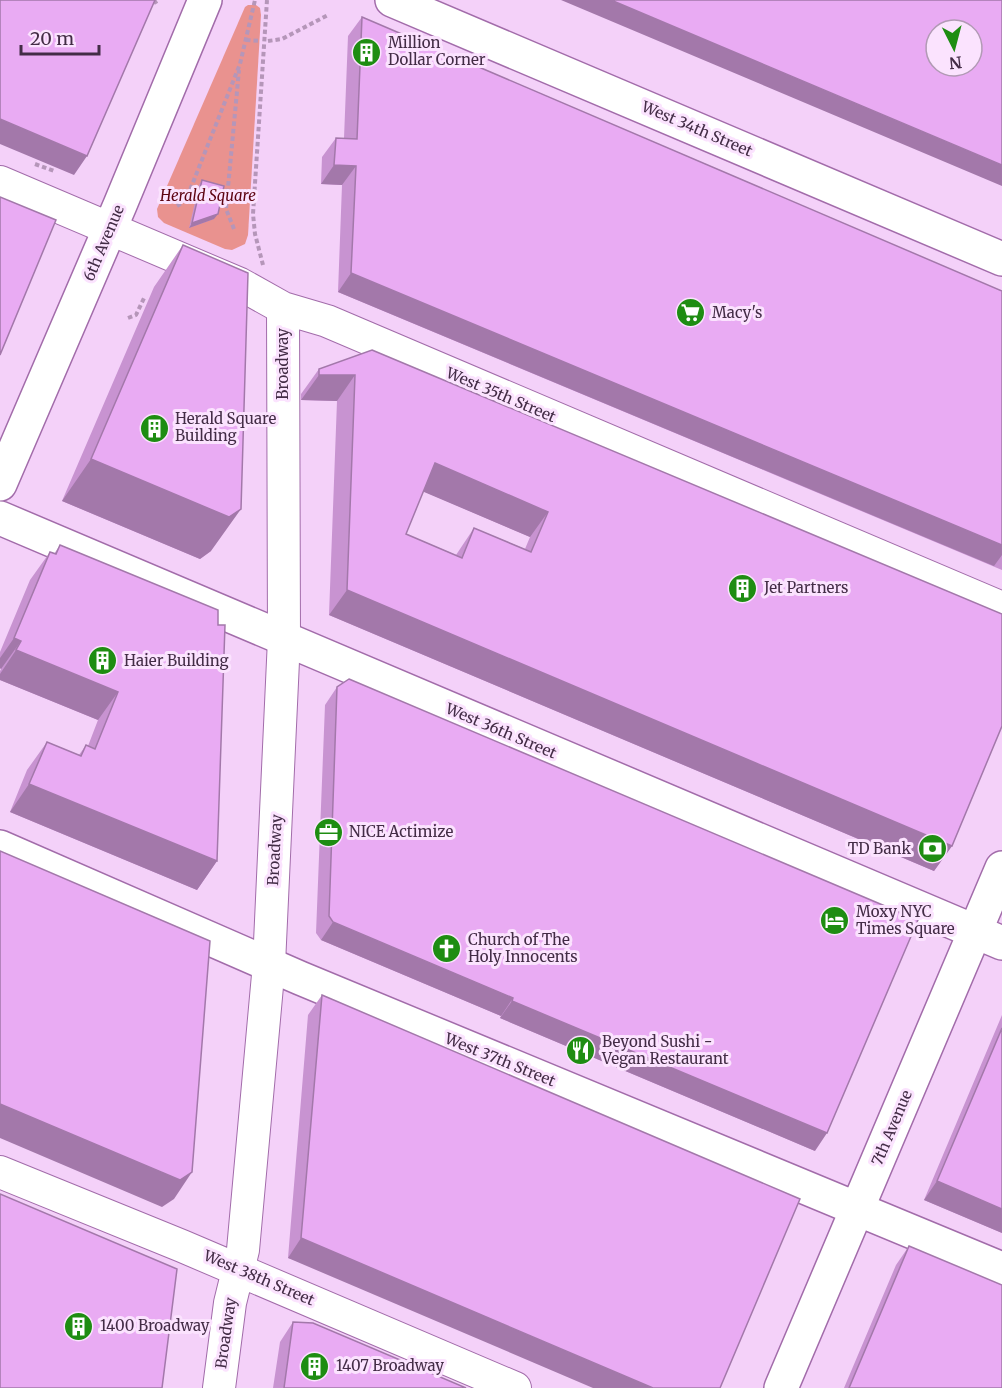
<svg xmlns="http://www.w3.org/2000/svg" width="1002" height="1388" font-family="Merriweather,serif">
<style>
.green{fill:#e9928f}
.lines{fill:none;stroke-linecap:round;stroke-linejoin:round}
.street-casing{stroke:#a26caa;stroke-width:34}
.secondary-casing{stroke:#a26caa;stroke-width:36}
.primary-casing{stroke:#a26caa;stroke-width:36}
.path{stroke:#b596b9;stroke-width:4;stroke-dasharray:4.5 3;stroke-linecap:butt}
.street{stroke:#fff;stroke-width:32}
.secondary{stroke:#fff;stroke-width:33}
.primary{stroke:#fff;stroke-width:33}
.wall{fill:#c893d1;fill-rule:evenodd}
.shaded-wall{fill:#a378aa}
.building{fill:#e9abf3;stroke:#a378aa;stroke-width:1.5;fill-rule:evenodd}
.labels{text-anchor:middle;stroke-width:6;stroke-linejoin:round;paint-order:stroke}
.poi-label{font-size:15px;fill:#432c46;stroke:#fbe3fe;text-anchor:start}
.street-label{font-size:15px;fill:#432c46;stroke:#fbe3fe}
.park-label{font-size:15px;font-style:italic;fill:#5d0311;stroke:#fbe3fe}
</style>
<rect width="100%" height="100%" fill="#f4d1f9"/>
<!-- green -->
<path class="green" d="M248,5H256L260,8L261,15L248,235L245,244L232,250L225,249L164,223L158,217L157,209L245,7Z"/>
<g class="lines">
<defs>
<path id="street" d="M0,182L240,284L283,308L327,321L1002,608
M0,1172L182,1246L515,1388
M219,1388L230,1303L243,1250L269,964L284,639L283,308"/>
<path id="secondary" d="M0,484L120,205L205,0
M0,518L1002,943
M0,847L300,978L1002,1269
M781,1388L1002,868"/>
<path id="primary" d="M392,0L1002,259"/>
</defs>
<!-- street casing -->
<use href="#street" class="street-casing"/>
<!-- secondary casing -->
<use href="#secondary" class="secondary-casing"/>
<!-- primary casing -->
<use href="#primary" class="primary-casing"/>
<!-- path -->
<path class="path" d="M154,0L158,6
M246,40L260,41
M268,41L282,39L328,15
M35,164L54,171
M177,206L186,200L240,64L255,0
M234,229L226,209L239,70
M263,265L255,234L253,214L267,0
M128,318L136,315L145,296"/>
<!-- street -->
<use href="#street" class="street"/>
<!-- secondary -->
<use href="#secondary" class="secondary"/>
<!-- primary -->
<use href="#primary" class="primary"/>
</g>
<!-- wall -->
<path class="wall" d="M362,17L1002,291V570L338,292L342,185L321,184L322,157L336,138H344L348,36Z
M202,180L214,219L189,228L199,185Z
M183,245L211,551L200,559L62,501L154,287Z
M372,350L952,846L934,871L329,615L337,401L301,400V394L319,369ZM423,491L530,537L525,549L474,528L456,555L406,534Z
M60,545L217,861L197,890L10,812L27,770L47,742L79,755L86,745L88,746L98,720L0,680V671L1,669L0,668V652L30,580L50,552L54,554Z
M337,687L815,1151L500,1018L501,1016L321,940L316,933L325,705Z
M322,995L720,1388L288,1258L308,1015Z
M1002,1015V1233L924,1200Z
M909,1246L1002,1388H844L896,1265Z
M293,1322L466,1388H273L280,1342Z"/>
<!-- shaded-wall -->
<path class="shaded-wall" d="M561,0H611L1002,165V186Z
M0,119L87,156L74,175L0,144Z
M334,165L356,166L342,185L321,184Z
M218,214L214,219L189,228L192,223Z
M351,273L1002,545V555L994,566L338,292Z
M319,375H355L337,401L301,400Z
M91,459L241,509L211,551L200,559L62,501Z
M435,463L548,512L530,537L417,489Z
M347,590L952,846L934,871L329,615Z
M14,638L21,641L1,669L0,668V658Z
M16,650L118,692L98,720L0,680V674Z
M29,784L217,861L197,890L10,812Z
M333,922L513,998L501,1016L321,940Z
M512,1001L827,1133L815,1151L500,1018Z
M0,1104L192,1172L174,1199L162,1207L0,1138Z
M937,1181L1002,1209V1233L924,1200Z
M301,1238L653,1388H593L288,1258Z"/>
<!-- building -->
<path class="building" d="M0,0H155L87,156L0,119Z
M611,0H1002V165ZM936,30H972V66H936Z
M362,17L1002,291V545L351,273L356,166L334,165L336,138L357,139Z
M202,180L224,186L218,214L192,223Z
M0,197L56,220L0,355Z
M183,245L248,273L241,509L229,517L91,459Z
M372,350L1002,614V726L952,846L347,590L355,375H319V369ZM435,463L548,512L531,552L474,528L462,558L406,534Z
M60,545L218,610V625H225L217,861L29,784L47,742L81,756L86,745L95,749L118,692L16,650L21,641L14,638L50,552L56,554Z
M349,679L918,920L827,1133L512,1001L513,998L333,922L329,916L337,687Z
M0,851L210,941L192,1172L180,1180L0,1104Z
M322,995L800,1199L720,1388H653L301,1238Z
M1002,1028V1209L937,1181Z
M0,1194L177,1269L162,1388H0Z
M909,1246L1002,1285V1388H849Z
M293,1322L313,1323L466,1388H284Z"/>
<!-- icons -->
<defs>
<symbol id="building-disc" viewBox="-11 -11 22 22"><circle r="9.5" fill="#1e8d12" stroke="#fbe3fe"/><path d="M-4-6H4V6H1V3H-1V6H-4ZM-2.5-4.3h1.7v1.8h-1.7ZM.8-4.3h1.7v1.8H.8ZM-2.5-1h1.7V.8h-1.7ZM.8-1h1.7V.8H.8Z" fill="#fff"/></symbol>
<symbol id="supermarket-disc" viewBox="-11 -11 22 22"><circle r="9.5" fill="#1e8d12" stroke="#fbe3fe"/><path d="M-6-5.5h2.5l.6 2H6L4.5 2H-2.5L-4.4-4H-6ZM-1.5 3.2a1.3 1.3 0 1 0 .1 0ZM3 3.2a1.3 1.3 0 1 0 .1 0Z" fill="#fff"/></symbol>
<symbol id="office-disc" viewBox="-11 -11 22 22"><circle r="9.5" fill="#1e8d12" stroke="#fbe3fe"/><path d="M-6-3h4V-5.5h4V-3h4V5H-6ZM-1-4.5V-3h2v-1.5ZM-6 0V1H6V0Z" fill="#fff"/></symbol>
<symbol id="bank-disc" viewBox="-11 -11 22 22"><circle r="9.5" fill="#1e8d12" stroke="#fbe3fe"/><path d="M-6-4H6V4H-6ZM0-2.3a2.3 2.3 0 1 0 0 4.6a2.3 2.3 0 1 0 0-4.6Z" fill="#fff"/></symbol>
<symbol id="hotel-disc" viewBox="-11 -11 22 22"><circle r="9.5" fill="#1e8d12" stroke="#fbe3fe"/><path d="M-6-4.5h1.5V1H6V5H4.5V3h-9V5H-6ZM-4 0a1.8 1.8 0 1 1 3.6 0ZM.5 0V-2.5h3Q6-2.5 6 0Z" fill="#fff"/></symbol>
<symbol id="church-disc" viewBox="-11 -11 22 22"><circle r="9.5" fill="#1e8d12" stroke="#fbe3fe"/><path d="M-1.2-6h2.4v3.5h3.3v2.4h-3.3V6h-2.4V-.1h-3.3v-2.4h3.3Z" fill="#fff"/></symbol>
<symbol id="restaurant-disc" viewBox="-11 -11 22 22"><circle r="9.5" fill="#1e8d12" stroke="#fbe3fe"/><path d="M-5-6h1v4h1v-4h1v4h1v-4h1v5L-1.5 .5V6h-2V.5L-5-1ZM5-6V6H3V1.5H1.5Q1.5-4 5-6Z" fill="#fff"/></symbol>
</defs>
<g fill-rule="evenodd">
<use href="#building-disc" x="350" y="36" width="33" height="33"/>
<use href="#supermarket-disc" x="674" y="296" width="33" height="33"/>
<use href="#building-disc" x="138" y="412" width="33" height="33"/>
<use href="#building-disc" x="726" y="572" width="33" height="33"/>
<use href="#building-disc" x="86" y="644" width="33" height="33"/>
<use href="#office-disc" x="312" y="816" width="33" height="33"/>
<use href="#bank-disc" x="916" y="832" width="33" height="33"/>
<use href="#hotel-disc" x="818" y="904" width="33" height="33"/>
<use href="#church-disc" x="430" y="932" width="33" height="33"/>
<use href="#restaurant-disc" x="564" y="1034" width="33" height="33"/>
<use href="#building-disc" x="62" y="1310" width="33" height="33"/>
<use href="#building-disc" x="298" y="1350" width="33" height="33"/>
</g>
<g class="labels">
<!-- poi labels -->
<g class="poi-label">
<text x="388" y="48">Million<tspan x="388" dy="17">Dollar Corner</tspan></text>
<text x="712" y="318">Macy's</text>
<text x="175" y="424">Herald Square<tspan x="175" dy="17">Building</tspan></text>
<text x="764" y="593">Jet Partners</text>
<text x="124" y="666">Haier Building</text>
<text x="349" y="837">NICE Actimize</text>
<text x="911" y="854" text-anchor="end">TD Bank</text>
<text x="856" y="917">Moxy NYC<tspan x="856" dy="17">Times Square</tspan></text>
<text x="468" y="945">Church of The<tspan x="468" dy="17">Holy Innocents</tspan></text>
<text x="602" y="1047">Beyond Sushi -<tspan x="602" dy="17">Vegan Restaurant</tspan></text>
<text x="100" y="1331">1400 Broadway</text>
<text x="336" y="1371">1407 Broadway</text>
</g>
<!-- street labels -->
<g class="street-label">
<text transform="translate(697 129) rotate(23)" y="5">West 34th Street</text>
<text transform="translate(104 243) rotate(-67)" y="5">6th Avenue</text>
<text transform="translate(283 364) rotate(-90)" y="5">Broadway</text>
<text transform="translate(501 395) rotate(23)" y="5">West 35th Street</text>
<text transform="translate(501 731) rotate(23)" y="5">West 36th Street</text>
<text transform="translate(275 850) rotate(-87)" y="5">Broadway</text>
<text transform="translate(500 1060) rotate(22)" y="5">West 37th Street</text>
<text transform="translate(892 1128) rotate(-67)" y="5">7th Avenue</text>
<text transform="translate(259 1278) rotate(23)" y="5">West 38th Street</text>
<text transform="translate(226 1333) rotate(-82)" y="5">Broadway</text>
</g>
<!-- park labels -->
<g class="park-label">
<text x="208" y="201">Herald Square</text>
</g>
</g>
<!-- north arrow -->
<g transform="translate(954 48) rotate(174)"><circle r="28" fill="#fbe3fe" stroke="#b19ab4" stroke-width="1.5"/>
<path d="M0-4.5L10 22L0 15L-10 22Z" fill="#1e8d12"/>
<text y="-9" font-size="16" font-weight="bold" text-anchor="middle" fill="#432c46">N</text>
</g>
<!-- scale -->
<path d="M21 45v9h78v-9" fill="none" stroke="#432c46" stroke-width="3"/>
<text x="30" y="45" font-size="18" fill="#432c46" stroke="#fbe3fe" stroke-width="4.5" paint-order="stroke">20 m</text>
</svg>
